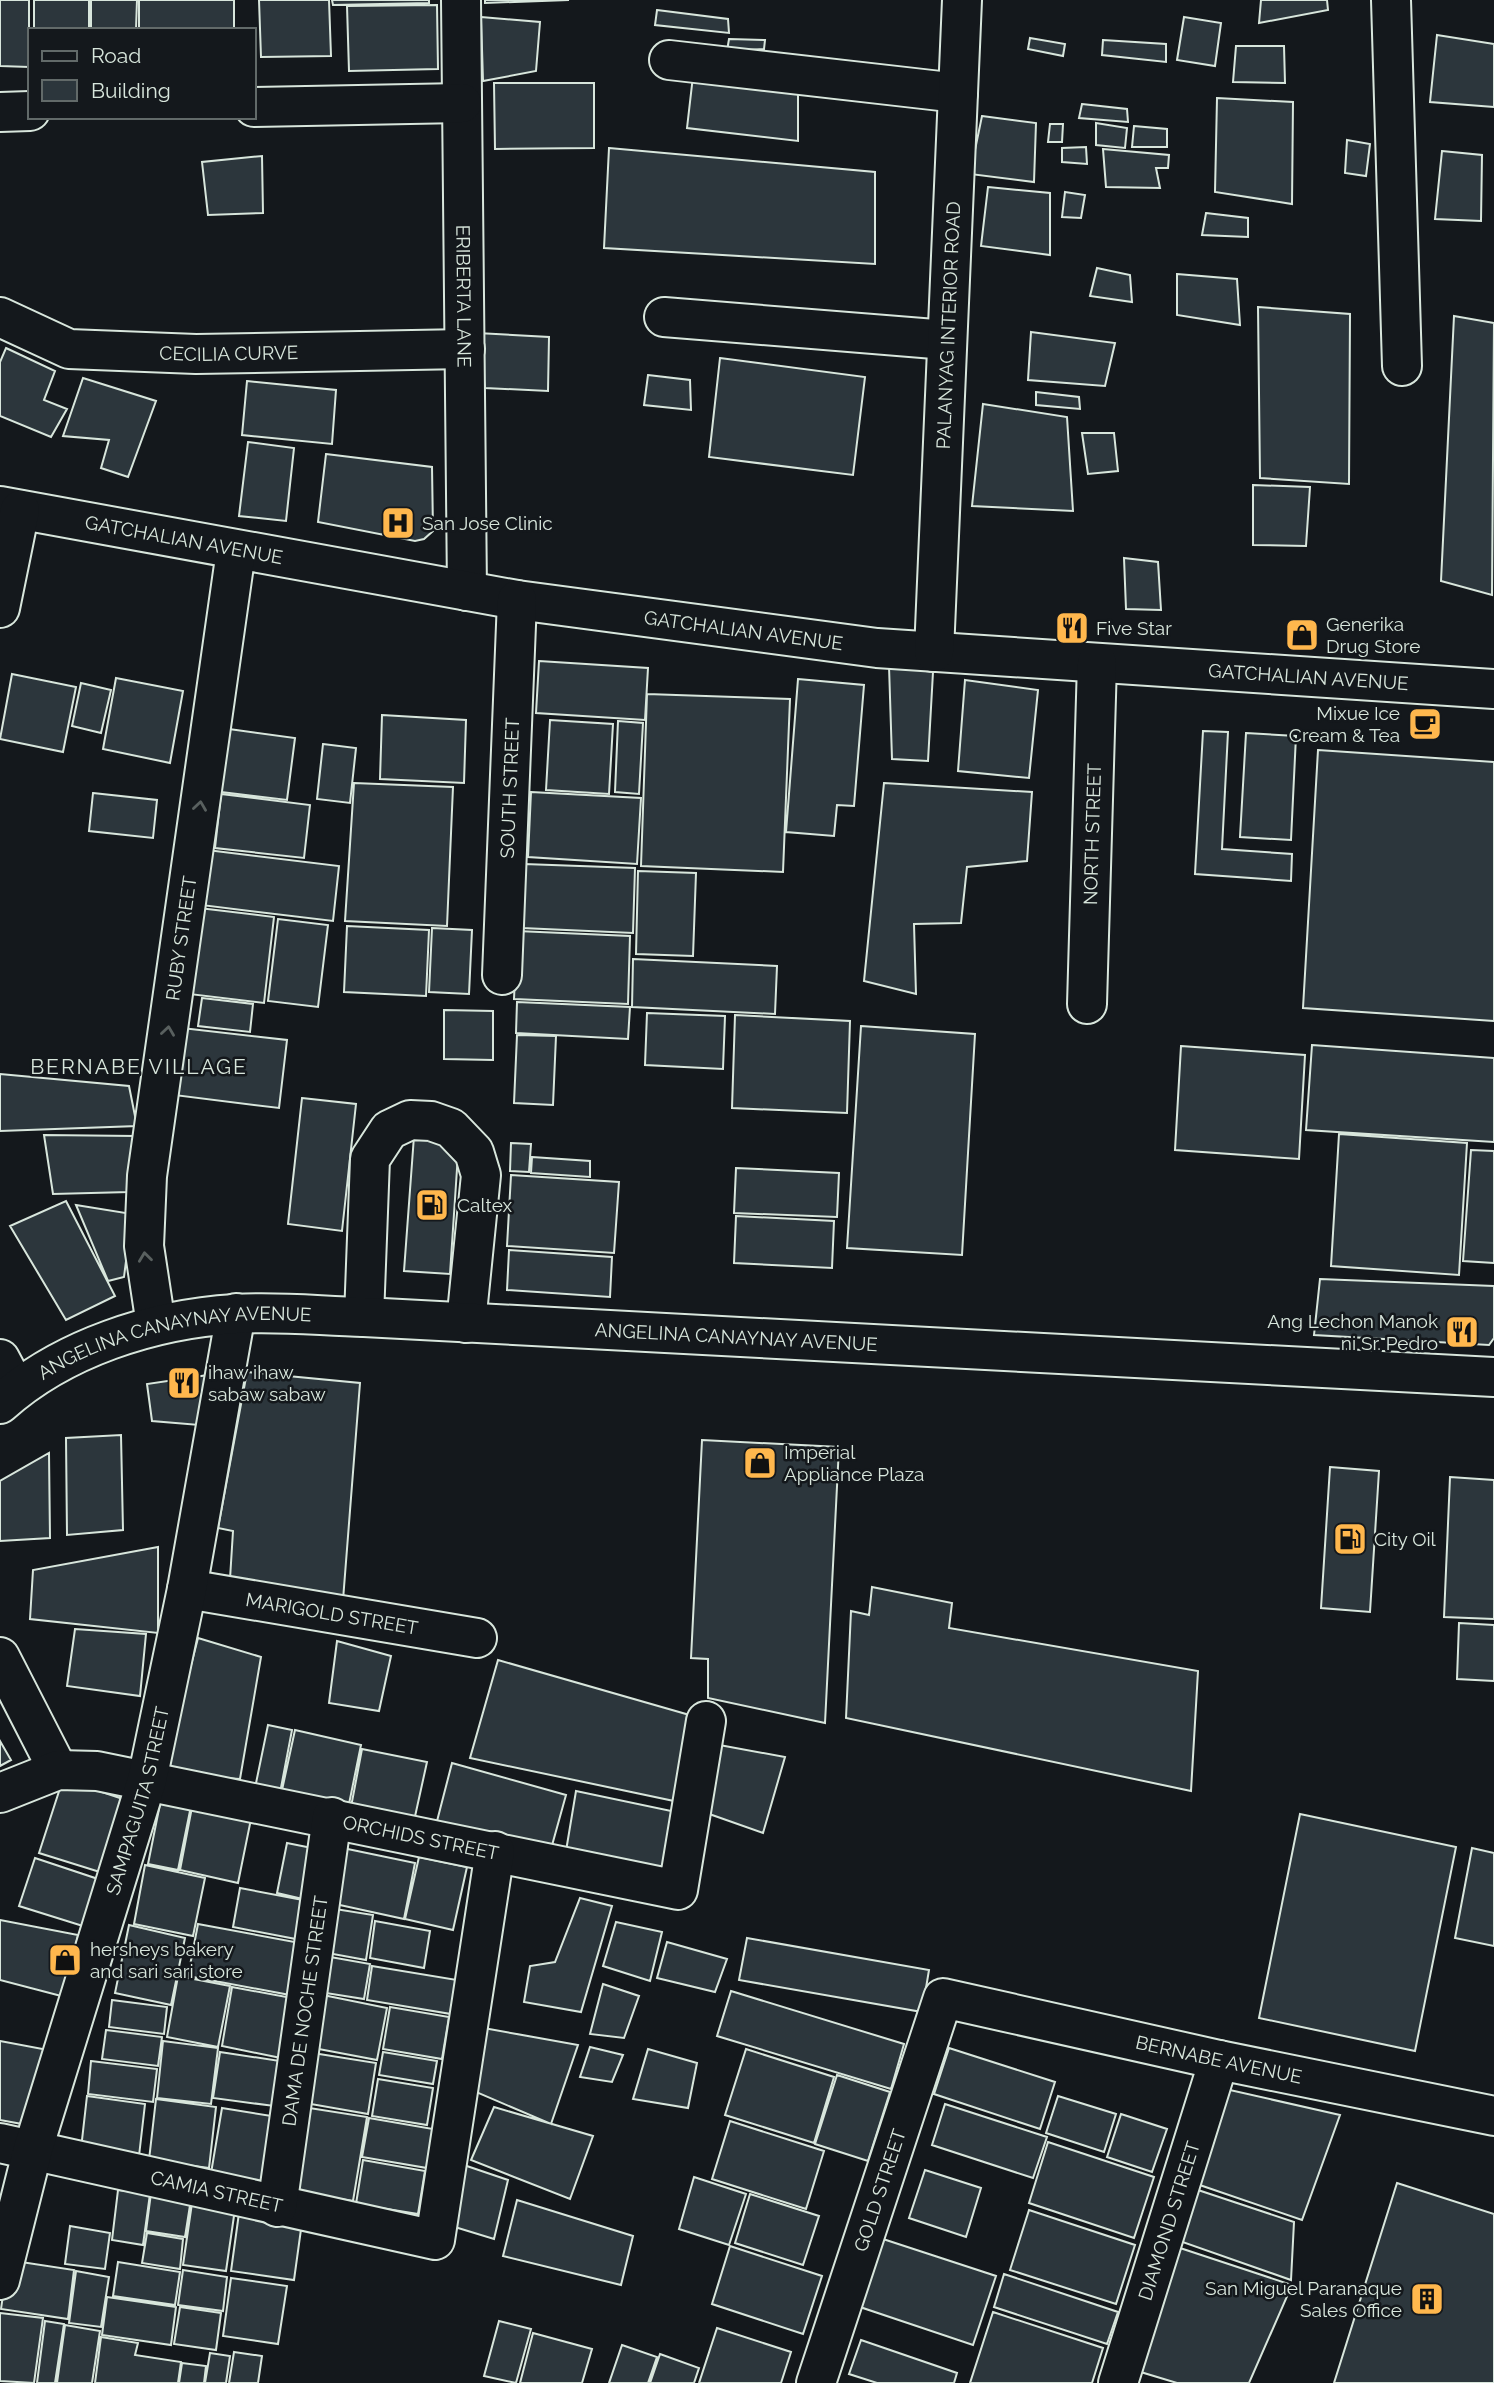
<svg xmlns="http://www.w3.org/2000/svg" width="1494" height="2383" font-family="Raleway,sans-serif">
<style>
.building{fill:#2c363c;stroke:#d8e6dc;stroke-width:2}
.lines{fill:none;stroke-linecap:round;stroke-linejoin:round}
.minor-casing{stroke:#d8e6dc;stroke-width:42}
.major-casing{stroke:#d8e6dc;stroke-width:42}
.minor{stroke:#14181c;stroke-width:38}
.major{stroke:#14181c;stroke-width:38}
.oneway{stroke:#59605f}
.labels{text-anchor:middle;stroke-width:5;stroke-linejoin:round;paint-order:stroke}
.street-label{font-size:19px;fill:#d8e6dc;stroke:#14181c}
.poi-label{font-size:19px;fill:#d8e6dc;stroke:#14181c;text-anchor:start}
.neighbourhood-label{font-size:21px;letter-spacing:2px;fill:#d8e6dc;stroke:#14181c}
</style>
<rect width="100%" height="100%" fill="#14181c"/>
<!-- building -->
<path class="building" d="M0,0H29V67L0,66Z
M34,0H89V30H34Z
M91,0H137L136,30H91Z
M139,0H234V30H139Z
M259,0H329L331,56L261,57Z
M332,0H429V3L333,5Z
M485,0H569L485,3Z
M1261,0H1327L1328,10L1259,23Z
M437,5L438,69L349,71L347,6Z
M657,10L728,19L729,33L655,25Z
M481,17L540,22L536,71L483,81Z
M1184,17L1221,23L1215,66L1177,60Z
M1437,35L1494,44V107L1430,102Z
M1030,38L1065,44L1063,56L1028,49Z
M729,39L765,40L764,49L727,51Z
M1103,40L1166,44V62L1102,55Z
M1236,46H1284L1285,83L1233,82Z
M693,76L798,91V141L687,128Z
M494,83H594V148L495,149Z
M1217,98L1293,102L1292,204L1215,192Z
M1082,104L1127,109L1128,122L1079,118Z
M982,116L1036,123L1034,182L970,174Z
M1096,123L1127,128L1125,148L1096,145Z
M1050,124H1063L1062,142H1048Z
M1134,126L1167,129V147H1132Z
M1347,140L1370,144L1366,176L1345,173Z
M1086,147L1087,164L1062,162V148Z
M609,148L875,172V264L604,248Z
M1103,149L1169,155L1168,168H1156L1160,188L1106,187Z
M1442,151L1482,155L1481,221L1435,219Z
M262,156L263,213L208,215L202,162Z
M988,187L1050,193V255L981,246Z
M1065,192L1085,195L1081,218L1062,217Z
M1206,213L1248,218V237L1202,235Z
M1097,268L1130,275L1132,302L1090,296Z
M1177,274L1237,279L1240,325L1177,315Z
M1258,307L1350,314L1349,484L1260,478Z
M1454,316L1494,323L1492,595L1441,581Z
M1031,332L1115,343L1105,386L1028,380Z
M477,333L549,337L548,391L485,388Z
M6,348L55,371L44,400L67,409L51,437L0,416V362Z
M720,358L865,377L853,475L709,457Z
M648,375L690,380L691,410L644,405Z
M83,378L156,401L128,477L101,468L109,440L63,436Z
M247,381L336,390L332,444L242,435Z
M1036,392L1079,397L1080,409L1036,405Z
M983,404L1067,417L1073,511L972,506Z
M1082,433H1114L1118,471L1088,474Z
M248,442L294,448L286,521L239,516Z
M326,454L432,467L433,531L424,539L415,541L318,522Z
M1253,485L1310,487L1306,546L1253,545Z
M1124,558L1158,562L1161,610L1126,609Z
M539,661L648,668L645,720L536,713Z
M889,666L933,672L928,761L892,759Z
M12,674L76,687L63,752L0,739Z
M116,678L183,691L170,763L103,749Z
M798,679L864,685L854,806L837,805L834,836L786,832Z
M965,680L1038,690L1029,778L958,771Z
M81,683L111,690L101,733L72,726Z
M647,694L790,699L783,872L641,866Z
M382,715L466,720L464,783L380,779Z
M550,720L613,724L609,794L546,790Z
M618,721L643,723L639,794L615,792Z
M229,729L295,738L287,800L221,792Z
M1203,731L1228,732L1222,849L1292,854L1291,881L1195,874Z
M1246,733L1296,736L1291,840L1240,837Z
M323,744L356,748L350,803L317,799Z
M1318,750L1494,762V1021L1303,1008Z
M354,783L453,787L447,926L345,921Z
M884,783L1032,792L1027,861L967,867L961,923L914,924L916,994L864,981Z
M531,792L641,798L637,864L528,857Z
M93,793L157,800L153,838L89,831Z
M221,794L310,805L304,858L215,848Z
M207,850L339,866L333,921L201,905Z
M524,864L635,868L633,933L522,928Z
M638,871L696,873L693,956L636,954Z
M199,908L274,917L264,1003L189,994Z
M278,919L328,925L318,1007L268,1001Z
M347,926L429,930L426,996L344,992Z
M432,928L472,930L469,994L429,992Z
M517,931L630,936L628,1004L514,999Z
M633,959L777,966L775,1014L632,1007Z
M202,998L253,1004L250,1032L198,1026Z
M517,1002L630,1007L628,1039L516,1033Z
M444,1010L493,1011V1060L444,1059Z
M647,1013L725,1016L723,1069L645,1065Z
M735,1015L850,1021L847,1113L732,1108Z
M861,1026L975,1034L962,1255L847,1248Z
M182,1028L287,1040L279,1108L174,1095Z
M517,1035L556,1036L553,1105L514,1103Z
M1312,1045L1494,1058V1142L1306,1130Z
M1181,1046L1305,1055L1299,1159L1175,1150Z
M0,1074L129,1086L137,1126L0,1131Z
M302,1098L356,1104L342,1231L288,1224Z
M1339,1134L1467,1143L1459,1275L1331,1266Z
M44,1135L135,1136L129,1192L53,1194Z
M414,1136L459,1139L450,1274L404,1271Z
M511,1143L531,1144L529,1172L510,1171Z
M1471,1150L1494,1151V1263L1463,1261Z
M532,1157L590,1161V1177L531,1173Z
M736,1168L839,1173L837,1217L734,1213Z
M511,1175L619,1182L614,1253L507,1246Z
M66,1201L115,1296L66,1320L10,1226Z
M76,1205L132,1214L124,1277L108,1281Z
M736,1216L834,1221L832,1268L734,1263Z
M509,1250L612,1257L610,1297L507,1290Z
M1320,1279L1494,1286V1338L1489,1345L1314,1335Z
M247,1372L360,1383L343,1600L230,1579L233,1531L218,1528Z
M208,1375L199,1425L152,1421L147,1384Z
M121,1435L123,1530L67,1535L66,1438Z
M702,1440L839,1447L825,1723L708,1698V1659L691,1658Z
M49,1453L50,1538L0,1541V1481Z
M1330,1467L1379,1471L1370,1612L1321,1608Z
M1450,1477L1494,1480V1619L1444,1617Z
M158,1547V1633L30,1619L33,1570Z
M872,1587L952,1603L949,1628L1198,1671L1191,1791L846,1718L851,1611L869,1615Z
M1459,1623L1494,1625V1681L1457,1679Z
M75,1629L146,1634L140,1696L67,1686Z
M198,1638L261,1657L240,1779L163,1774Z
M337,1641L391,1656L379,1711L329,1703Z
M498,1660L693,1716L674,1801L470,1758Z
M268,1725L292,1730L280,1793L255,1788Z
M295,1730L361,1745L349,1804L282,1790Z
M0,1741L11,1760L0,1766Z
M714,1744L785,1757L763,1833L698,1810Z
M362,1749L427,1762L414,1821L351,1807Z
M452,1763L566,1795L551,1849L436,1825Z
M63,1779L126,1800L103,1873L39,1853Z
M576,1791L676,1812L668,1873L565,1857Z
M161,1799L191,1806L178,1870L148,1864Z
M192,1807L251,1819L238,1883L180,1870Z
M1300,1814L1456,1847L1415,2051L1259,2018Z
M287,1843L317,1849L307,1900L277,1893Z
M338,1847L415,1863L404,1919L326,1902Z
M1472,1848L1494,1853V1946L1455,1938Z
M419,1857L467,1867L453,1930L405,1919Z
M35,1858L101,1880L86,1927L19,1906Z
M145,1865L205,1878L193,1936L134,1924Z
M240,1888L308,1901L301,1940L233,1927Z
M580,1898L612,1906L581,2012L524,2002L530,1966L555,1962Z
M329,1908L373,1915L366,1960L322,1952Z
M0,1920L78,1935L65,1997L0,1980Z
M375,1921L430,1931L424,1968L370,1958Z
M616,1922L662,1932L650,1981L603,1966Z
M198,1924L300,1943L290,1995L188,1976Z
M129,1925L185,1938L171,2005L115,1993Z
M747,1938L929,1970L922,2012L739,1980Z
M667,1942L727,1959L715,1992L657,1978Z
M319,1955L370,1964L364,1999L313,1991Z
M372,1966L457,1980L451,2014L367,2000Z
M178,1976L230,1986L218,2047L167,2037Z
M603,1984L639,1996L624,2038L590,2034Z
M232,1987L292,1998L281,2058L222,2046Z
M731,1991L904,2044L891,2089L717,2036Z
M318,1994L387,2008L377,2060L308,2047Z
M112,2000L167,2007L164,2034L109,2027Z
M390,2007L449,2017L442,2059L383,2049Z
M478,2027L578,2045L551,2124L469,2089Z
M106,2030L162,2037L158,2066L102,2059Z
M0,2041L48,2050L33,2126L0,2120Z
M163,2041L218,2048L211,2104L157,2098Z
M590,2047L623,2055L612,2082L580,2077Z
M949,2048L1055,2082L1040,2129L934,2094Z
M648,2049L697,2063L688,2108L633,2099Z
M746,2049L834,2077L814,2143L725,2115Z
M220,2052L280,2061L274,2106L213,2098Z
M383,2052L437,2061L433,2084L379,2075Z
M313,2053L376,2063L368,2114L305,2103Z
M91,2061L157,2069L153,2102L88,2094Z
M837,2075L890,2092L868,2161L815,2144Z
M378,2079L433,2088L427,2125L372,2116Z
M1221,2088L1340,2115L1302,2220L1191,2182Z
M87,2096L145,2104L139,2156L81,2149Z
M1058,2096L1116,2114L1104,2152L1046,2133Z
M156,2099L216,2107L209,2168L149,2160Z
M945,2104L1047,2137L1033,2178L932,2145Z
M303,2107L367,2117L353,2201L289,2191Z
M494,2107L593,2136L570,2199L471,2160Z
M222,2108L278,2117L267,2189L210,2179Z
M1121,2114L1167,2129L1152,2172L1107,2157Z
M369,2118L433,2129L427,2168L362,2157Z
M730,2121L824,2151L806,2209L712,2179Z
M1048,2142L1154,2177L1134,2238L1029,2203Z
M363,2160L425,2171L418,2214L356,2204Z
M455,2162L508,2180L494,2239L445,2224Z
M925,2170L981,2188L966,2237L909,2218Z
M694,2177L746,2194L729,2245L679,2229Z
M1397,2183L1494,2214V2383H1334Z
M1189,2187L1294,2222L1291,2280L1171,2238Z
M118,2190L150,2194L143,2245L112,2240Z
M151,2193L191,2199L185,2237L146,2231Z
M750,2194L819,2216L803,2265L735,2243Z
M517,2200L633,2236L621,2285L503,2256Z
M192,2203L235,2209L226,2271L183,2265Z
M1029,2210L1135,2245L1116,2304L1010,2270Z
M239,2213L302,2222L294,2280L231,2271Z
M70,2226L110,2233L105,2269L65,2264Z
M147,2233L183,2239L180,2269L142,2263Z
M883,2239L996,2276L973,2345L860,2307Z
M730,2246L822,2276L803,2334L712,2304Z
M1174,2246L1292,2285L1249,2383H1177L1134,2370Z
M8,2260L74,2270L68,2319L1,2309Z
M118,2262L180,2272L175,2305L113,2296Z
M183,2270L227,2277L223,2311L178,2305Z
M76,2271L109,2277L101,2327L69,2323Z
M1004,2274L1118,2312L1107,2344L994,2307Z
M231,2278L287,2286L278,2344L223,2336Z
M107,2297L176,2307L171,2345L102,2335Z
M180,2307L221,2313L216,2350L174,2344Z
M993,2312L1103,2348L1092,2383H970Z
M0,2313L43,2318L34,2383L0,2381Z
M45,2321L64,2324L55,2383H37Z
M499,2321L531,2329L516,2383L484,2376Z
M65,2325L100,2331L92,2383H57Z
M717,2328L791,2352L781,2383H699Z
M533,2333L592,2349L582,2383H520Z
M101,2337L138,2343L135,2355L181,2362L178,2383H95Z
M861,2340L957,2373L954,2383H877L849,2374Z
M622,2345L657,2357L648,2383H609Z
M234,2352L262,2356L258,2383H229Z
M210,2353L230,2356L226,2383H205Z
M660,2354L699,2368L694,2383H650Z
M182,2363L206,2366L204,2383H179Z"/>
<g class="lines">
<defs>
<g id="minor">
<path id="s1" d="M461,0L467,591"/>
<path d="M1391,0L1402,366"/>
<path d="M669,60L958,93"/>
<path d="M254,107L462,103"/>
<path d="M0,112L30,111"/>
<path id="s2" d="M0,317L69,349L196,354L465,349"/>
<path d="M664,317L947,340"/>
<path id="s3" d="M0,506L517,600L877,648L1494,689"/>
<path d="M0,608L20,510"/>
<path id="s4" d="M934,652L962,0"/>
<path id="s5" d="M502,975L517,600"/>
<path id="s6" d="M1087,1004L1097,663"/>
<path d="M364,1317L370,1159L389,1130L410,1120L431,1121L451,1128L474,1152L481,1175L466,1323"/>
<path id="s7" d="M156,1325L144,1246L147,1176L236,551"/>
<path d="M0,1359L16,1389"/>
<path id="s8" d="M187,1589L477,1638"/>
<path d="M0,1657L58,1770"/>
<path id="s9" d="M0,1793L58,1770L97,1771L678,1890L706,1721"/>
<path id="s10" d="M0,2143L435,2240L495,1851"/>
<path id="s11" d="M277,2207L332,1817"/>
<path id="s12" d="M0,2280L33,2149L147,1780L187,1589L236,1313"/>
<path id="s13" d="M816,2383L943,1998L1219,2060L1494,2116"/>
<path id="s14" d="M1118,2383L1219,2060"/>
</g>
<g id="major">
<path id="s15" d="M0,1404C62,1348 153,1319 235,1314C277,1311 321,1316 364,1317L1494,1377"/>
</g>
</defs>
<!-- minor casing -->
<use href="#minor" class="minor-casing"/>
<!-- major casing -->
<use href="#major" class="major-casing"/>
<!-- minor -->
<use href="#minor" class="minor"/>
<!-- major -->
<use href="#major" class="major"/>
</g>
<!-- one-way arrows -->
<defs><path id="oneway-chevron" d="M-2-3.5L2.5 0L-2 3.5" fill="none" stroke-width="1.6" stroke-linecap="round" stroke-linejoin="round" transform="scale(1.75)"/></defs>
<g class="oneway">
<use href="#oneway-chevron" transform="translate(200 806) rotate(-82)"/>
<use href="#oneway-chevron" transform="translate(168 1031) rotate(-82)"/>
<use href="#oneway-chevron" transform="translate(145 1257) rotate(-97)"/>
</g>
<!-- icons -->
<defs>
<symbol id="hospital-square" viewBox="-11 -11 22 22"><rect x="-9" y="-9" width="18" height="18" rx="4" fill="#ffb74d" stroke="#14181c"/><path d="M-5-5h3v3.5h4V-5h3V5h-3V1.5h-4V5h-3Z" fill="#111"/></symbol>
<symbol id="restaurant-square" viewBox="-11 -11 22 22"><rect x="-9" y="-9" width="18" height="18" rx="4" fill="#ffb74d" stroke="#14181c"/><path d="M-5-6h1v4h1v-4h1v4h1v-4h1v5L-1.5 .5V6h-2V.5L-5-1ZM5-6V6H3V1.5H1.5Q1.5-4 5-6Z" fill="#111"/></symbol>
<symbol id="shop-square" viewBox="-11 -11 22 22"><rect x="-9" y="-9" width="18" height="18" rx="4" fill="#ffb74d" stroke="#14181c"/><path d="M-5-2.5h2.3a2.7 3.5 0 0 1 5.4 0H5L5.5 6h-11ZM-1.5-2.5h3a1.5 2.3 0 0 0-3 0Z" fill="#111"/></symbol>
<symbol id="cafe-square" viewBox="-11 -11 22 22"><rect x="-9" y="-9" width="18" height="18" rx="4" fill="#ffb74d" stroke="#14181c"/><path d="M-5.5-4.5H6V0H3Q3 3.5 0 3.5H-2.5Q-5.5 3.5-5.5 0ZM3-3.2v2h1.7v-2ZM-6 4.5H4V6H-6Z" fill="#111"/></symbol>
<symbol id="fuel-square" viewBox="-11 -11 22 22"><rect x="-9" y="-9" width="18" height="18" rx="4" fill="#ffb74d" stroke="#14181c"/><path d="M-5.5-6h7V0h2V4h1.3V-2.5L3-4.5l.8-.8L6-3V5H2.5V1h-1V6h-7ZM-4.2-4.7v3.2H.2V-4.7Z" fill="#111"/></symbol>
<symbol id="building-square" viewBox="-11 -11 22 22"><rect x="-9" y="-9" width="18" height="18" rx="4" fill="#ffb74d" stroke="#14181c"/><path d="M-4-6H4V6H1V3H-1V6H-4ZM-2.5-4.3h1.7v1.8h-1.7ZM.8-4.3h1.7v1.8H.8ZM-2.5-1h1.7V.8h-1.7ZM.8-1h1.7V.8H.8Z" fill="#111"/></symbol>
</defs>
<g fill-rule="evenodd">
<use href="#hospital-square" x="379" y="504" width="38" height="38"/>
<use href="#restaurant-square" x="1053" y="609" width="38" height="38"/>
<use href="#shop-square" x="1283" y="616" width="38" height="38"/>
<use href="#cafe-square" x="1406" y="705" width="38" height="38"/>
<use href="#fuel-square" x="413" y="1186" width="38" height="38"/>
<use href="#restaurant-square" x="1443" y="1313" width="38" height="38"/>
<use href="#restaurant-square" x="165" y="1364" width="38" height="38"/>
<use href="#shop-square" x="741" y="1444" width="38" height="38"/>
<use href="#fuel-square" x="1331" y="1520" width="38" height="38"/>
<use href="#shop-square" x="46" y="1941" width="38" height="38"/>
<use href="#building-square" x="1408" y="2280" width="38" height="38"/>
</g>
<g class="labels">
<!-- street labels -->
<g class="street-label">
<text dy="7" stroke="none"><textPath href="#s1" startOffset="296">ERIBERTA LANE</textPath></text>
<text dy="7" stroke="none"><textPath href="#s4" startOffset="327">PALANYAG INTERIOR ROAD</textPath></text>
<text dy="7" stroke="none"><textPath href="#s2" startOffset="236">CECILIA CURVE</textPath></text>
<text dy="7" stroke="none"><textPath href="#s3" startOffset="187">GATCHALIAN AVENUE</textPath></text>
<text dy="7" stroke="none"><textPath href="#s3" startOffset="754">GATCHALIAN AVENUE</textPath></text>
<text dy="7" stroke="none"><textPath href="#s3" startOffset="1321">GATCHALIAN AVENUE</textPath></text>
<text dy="7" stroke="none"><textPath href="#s5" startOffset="187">SOUTH STREET</textPath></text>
<text dy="7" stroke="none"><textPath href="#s6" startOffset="170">NORTH STREET</textPath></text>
<text dy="7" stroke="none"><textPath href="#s7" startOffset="390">RUBY STREET</textPath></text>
<text dy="7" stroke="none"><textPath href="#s15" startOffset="758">ANGELINA CANAYNAY AVENUE</textPath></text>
<text dy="7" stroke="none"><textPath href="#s15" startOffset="191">ANGELINA CANAYNAY AVENUE</textPath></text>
<text dy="7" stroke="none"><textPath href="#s8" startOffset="147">MARIGOLD STREET</textPath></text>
<text dy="7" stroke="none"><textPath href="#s12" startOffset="499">SAMPAGUITA STREET</textPath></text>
<text dy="7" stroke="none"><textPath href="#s9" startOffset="432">ORCHIDS STREET</textPath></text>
<text dy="7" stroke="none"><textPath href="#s11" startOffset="198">DAMA DE NOCHE STREET</textPath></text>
<text dy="7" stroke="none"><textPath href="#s13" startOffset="688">BERNABE AVENUE</textPath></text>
<text dy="7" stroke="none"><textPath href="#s13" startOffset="203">GOLD STREET</textPath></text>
<text dy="7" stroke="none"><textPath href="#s10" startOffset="222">CAMIA STREET</textPath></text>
<text dy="7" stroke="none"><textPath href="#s14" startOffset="170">DIAMOND STREET</textPath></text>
</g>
<!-- poi labels -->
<g class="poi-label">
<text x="422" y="530">San Jose Clinic</text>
<text x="1326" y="631">Generika<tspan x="1326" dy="22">Drug Store</tspan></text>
<text x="1096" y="635">Five Star</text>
<text x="1400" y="720" text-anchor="end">Mixue Ice<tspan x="1400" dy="22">Cream &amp; Tea</tspan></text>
<text x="457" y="1212">Caltex</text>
<text x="1438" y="1328" text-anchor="end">Ang Lechon Manok<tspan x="1438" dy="22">ni Sr. Pedro</tspan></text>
<text x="208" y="1379">ihaw ihaw<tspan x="208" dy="22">sabaw sabaw</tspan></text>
<text x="784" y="1459">Imperial<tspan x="784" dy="22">Appliance Plaza</tspan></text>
<text x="1374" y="1546">City Oil</text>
<text x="90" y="1956">hersheys bakery<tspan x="90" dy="22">and sari sari store</tspan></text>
<text x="1402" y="2295" text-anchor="end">San Miguel Paranaque<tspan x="1402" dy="22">Sales Office</tspan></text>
</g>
<!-- neighbourhood labels -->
<g class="neighbourhood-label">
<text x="139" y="1074">BERNABE VILLAGE</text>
</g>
</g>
<!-- legend -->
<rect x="28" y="28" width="228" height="91" fill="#14181c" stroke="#626a69" stroke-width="2"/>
<rect x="42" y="51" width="35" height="10" fill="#14181c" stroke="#626a69" stroke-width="2"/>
<text x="91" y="63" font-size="21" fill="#d8e6dc">Road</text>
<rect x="42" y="80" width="35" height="21" fill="#2c363c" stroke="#626a69" stroke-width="2"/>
<text x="91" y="98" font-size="21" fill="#d8e6dc">Building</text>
</svg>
